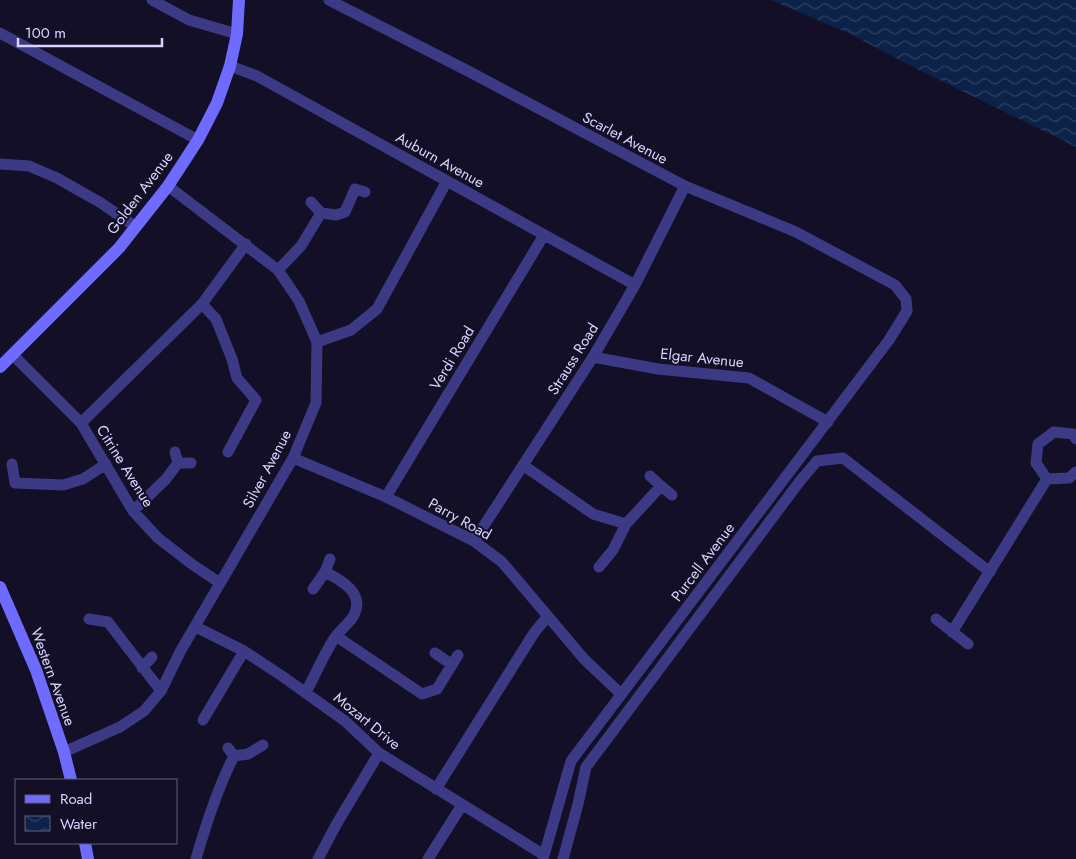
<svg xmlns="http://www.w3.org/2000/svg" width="1076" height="859" font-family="Jost,sans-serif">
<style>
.water{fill:url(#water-waves)}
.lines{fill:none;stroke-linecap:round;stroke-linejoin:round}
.street{stroke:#3d3a85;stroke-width:11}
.secondary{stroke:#6f6bff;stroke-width:12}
.labels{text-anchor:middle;stroke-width:4;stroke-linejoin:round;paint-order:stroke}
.street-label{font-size:15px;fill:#d9d4ff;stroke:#130f26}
</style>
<defs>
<pattern id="water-waves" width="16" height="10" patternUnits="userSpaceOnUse" patternTransform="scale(1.25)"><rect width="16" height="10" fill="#0c2248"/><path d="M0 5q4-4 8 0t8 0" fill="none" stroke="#2f4163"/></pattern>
</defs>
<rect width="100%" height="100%" fill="#130f26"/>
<!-- water -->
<path class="water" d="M771,0H1076V147L915,68L850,34Z"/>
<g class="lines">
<!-- street -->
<path class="street" d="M152,0L189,20L237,34
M329,0L468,71L685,186L796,232L895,285L906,299L907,311L889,340L571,761L543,859
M0,33L198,140
M230,66L257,76L635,285
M0,164L29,166L57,178L101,203L136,227
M321,213L336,215L345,212L355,189L365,192
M278,270L301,246L321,213L311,202
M202,304L216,319L232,359L237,378L256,400L228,452
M317,342L351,330L377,309L447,181
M13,355L81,423L133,511L158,538L193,565L220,583
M593,357L658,369L749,378L828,422
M81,423L202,304L246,244
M293,458L386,497L474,541L502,562L584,659L621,694
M178,463H191
M12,464L15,483L63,485L83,479L106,464
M523,465L593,514L626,524L661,486L672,495
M650,476L661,486
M1047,479L1069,478L1076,472
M386,497L544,235
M133,511L166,479L178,463L175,452
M474,541L593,357L635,285L685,186
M599,567L613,550L626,524
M313,589L325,572L330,559
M89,619L108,622L161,691
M936,619L968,644
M196,627L244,651L282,676L345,721L379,753L544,855
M952,632L1047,479L1036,463L1038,444L1054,432L1073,434L1076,439
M336,636L422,694L437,689L458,655
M435,653L451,664
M142,668L152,657
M306,692C316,674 324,653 336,636C341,629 350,623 354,615C365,593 341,580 325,572
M203,720L244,651
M64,752L120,727L144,711L161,691L180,652L293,458L316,403L317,342L299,301L278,270L168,186
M234,756L248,754L263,745
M436,789L534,633L547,617
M196,859C206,824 217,789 234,756L228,748
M318,859L336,825L379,753
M428,859L462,805
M563,859L578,804L586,767L800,481L817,461L843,458L990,572"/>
<!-- secondary -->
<path class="secondary" d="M0,367L119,248L168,186L198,140L217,103L230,66L237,34L239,0
M0,587L36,670L64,752L71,780
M85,843L88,859"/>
</g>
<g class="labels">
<!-- street labels -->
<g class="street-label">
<text transform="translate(625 138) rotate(28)" y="5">Scarlet Avenue</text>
<text transform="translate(440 160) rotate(29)" y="5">Auburn Avenue</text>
<text transform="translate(140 193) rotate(-53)" y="5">Golden Avenue</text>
<text transform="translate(452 358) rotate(-59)" y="5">Verdi Road</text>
<text transform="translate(702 358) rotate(6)" y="5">Elgar Avenue</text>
<text transform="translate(573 359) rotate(-58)" y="5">Strauss Road</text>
<text transform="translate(125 466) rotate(58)" y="5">Citrine Avenue</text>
<text transform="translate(267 469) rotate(-62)" y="5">Silver Avenue</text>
<text transform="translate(460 519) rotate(29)" y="5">Parry Road</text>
<text transform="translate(703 562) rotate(-53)" y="5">Purcell Avenue</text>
<text transform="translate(53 677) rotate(70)" y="5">Western Avenue</text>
<text transform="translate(367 721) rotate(39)" y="5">Mozart Drive</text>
</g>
</g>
<!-- legend -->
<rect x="15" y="779" width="162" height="65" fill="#130f26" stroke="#625e7d"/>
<rect x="25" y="795" width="25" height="8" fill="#6f6bff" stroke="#625e7d"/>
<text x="60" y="804" font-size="15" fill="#d9d4ff">Road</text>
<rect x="25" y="816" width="25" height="15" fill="url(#water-waves)" stroke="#625e7d"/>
<text x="60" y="829" font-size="15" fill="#d9d4ff">Water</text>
<!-- scale -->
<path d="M18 38v8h144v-8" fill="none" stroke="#d9d4ff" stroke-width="2.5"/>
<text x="25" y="38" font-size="15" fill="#d9d4ff" stroke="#130f26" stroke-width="4" paint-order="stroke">100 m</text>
</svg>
